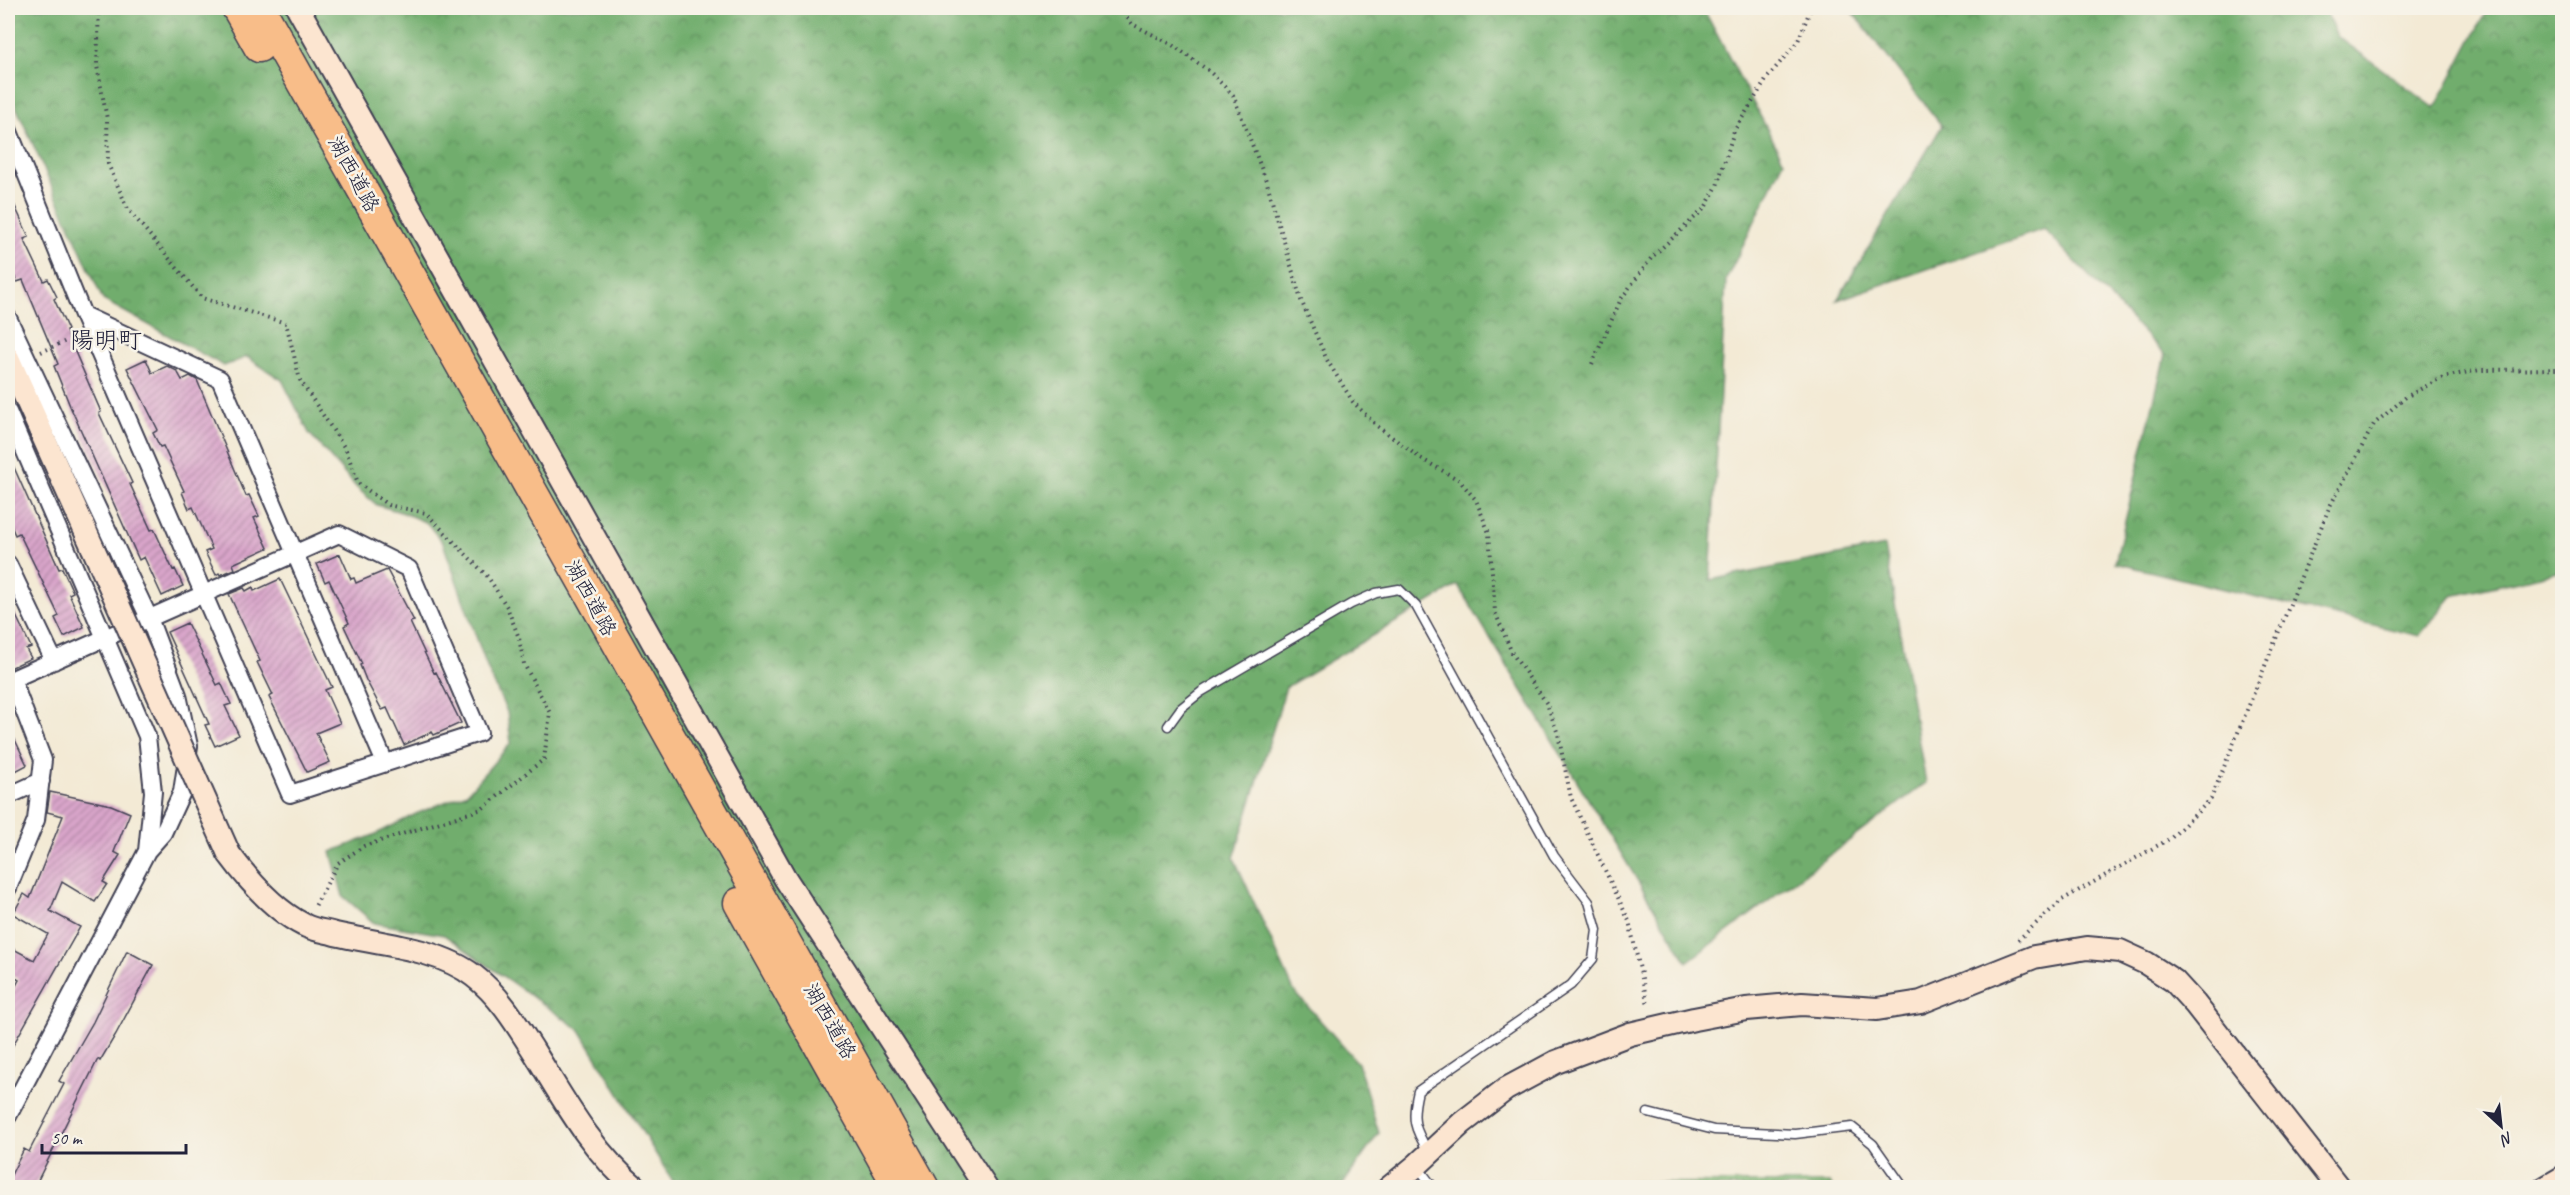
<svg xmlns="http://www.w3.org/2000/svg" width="2570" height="1195" font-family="Caveat,'Klee One',sans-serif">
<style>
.forest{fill:url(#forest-crowns);stroke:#4a6854;stroke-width:1.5}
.pitch{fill:#8cc97e;stroke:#57765c;stroke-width:1.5}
.building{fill:url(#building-hatch)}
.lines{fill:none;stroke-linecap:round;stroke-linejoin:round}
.lane-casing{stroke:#414052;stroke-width:11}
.street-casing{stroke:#414052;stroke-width:20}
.secondary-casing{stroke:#414052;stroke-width:26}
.highway-casing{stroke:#414052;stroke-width:33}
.path{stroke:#414052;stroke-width:4;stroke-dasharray:1.5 4.5;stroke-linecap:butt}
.lane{stroke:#fff;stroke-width:8}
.street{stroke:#fff;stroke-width:16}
.secondary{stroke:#fce5d0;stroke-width:22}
.highway{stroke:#f8bd89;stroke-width:30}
.secondary-bridge-casing{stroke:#414052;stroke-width:26;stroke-linecap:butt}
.secondary-bridge{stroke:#fce5d0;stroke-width:22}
.labels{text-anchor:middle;stroke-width:5;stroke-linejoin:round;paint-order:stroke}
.street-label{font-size:21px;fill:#22223b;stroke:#f7f3e8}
.quarter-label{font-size:24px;fill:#22223b;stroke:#f7f3e8}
</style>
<defs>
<pattern id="forest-crowns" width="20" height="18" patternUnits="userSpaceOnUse" patternTransform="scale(1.5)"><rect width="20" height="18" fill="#71ad6d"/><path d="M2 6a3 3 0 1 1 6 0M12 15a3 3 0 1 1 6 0" fill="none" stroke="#5c8c5b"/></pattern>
<pattern id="building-hatch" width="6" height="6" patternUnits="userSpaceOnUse" patternTransform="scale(1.5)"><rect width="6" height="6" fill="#d9a5ca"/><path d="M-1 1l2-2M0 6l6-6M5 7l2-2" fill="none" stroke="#b086a5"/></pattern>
</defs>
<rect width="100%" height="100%" fill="#f7f3e8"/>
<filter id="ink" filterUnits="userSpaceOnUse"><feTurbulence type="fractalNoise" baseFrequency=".0167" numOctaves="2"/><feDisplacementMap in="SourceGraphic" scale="12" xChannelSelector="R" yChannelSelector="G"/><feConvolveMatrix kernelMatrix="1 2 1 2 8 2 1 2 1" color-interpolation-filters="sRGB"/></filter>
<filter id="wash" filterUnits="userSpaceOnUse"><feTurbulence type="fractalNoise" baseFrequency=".008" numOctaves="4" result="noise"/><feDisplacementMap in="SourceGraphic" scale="24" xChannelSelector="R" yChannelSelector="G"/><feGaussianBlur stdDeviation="1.35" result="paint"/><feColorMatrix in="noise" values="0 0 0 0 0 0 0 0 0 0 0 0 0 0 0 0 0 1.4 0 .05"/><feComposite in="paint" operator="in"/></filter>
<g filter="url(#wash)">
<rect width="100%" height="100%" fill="#f3ead5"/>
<!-- forest -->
<path class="forest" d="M8,8H1703L1784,161L1726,280L1710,580L1885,546L1926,783L1687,962L1458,585L1286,687L1234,858L1294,991L1358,1063L1379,1133L1341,1187L689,1188L673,1182L580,1030L444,935L374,923L343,896L331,852L374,835L416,814L467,793L511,743L507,712L488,670L443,543L427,523L404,513L377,505L357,488L309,433L282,380L247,357L224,366L103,300L8,89Z
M1849,8H2324L2337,36L2435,108L2488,8H2562V571L2452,596L2419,636L2115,563L2165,355L2044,229L1837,300L1942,126Z"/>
<!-- pitch -->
<path class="pitch" d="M1514,1182L1830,1183L1832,1187H1509Z"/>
<g id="blocks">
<!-- building -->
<path class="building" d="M8,191L29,237L24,239L44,281L48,279L57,297L54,299L68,330L66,331L101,412L99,413L132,483L130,484L151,530L154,529L173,570L175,569L183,586L162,596L144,557L139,560L70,406L54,366L58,364L23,280L17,282L8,262Z
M146,359L152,373L167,366L177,371L182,380L190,376L197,380L246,496L249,495L259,516L254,518L268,548L233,564L235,569L220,575L219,573L216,575L205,552L212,549L193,507L189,509L182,492L184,491L163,446L160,447L153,433L158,430L127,368Z
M8,454L59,569L62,568L73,592L69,594L84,627L64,637L55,618L59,616L19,533L15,535L8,519Z
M340,554L351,579L354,578L356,583L387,570L414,621L410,622L434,673L436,672L461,723L434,735L432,732L404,745L387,708L382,710L366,680L360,665L362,664L344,626L349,623L329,580L325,582L317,564Z
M280,579L332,687L325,690L340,723L316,733L330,762L307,772L269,697L273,695L257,662L260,661L229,594L244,588L246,591L253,587L254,591Z
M8,599L31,647L26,649L31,658L8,669Z
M187,623L217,685L221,683L231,704L225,706L239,735L215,746L205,725L209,724L167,632Z
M8,725L27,765L8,775Z
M50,792L111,805L130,813L114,852L120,855L103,882L107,884L95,902L62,882L50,911L80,927L8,1054V1000L19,980L8,973V946L34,960L48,934L13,914L24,894L30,898L63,816L47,812Z
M127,951L153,965L116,1034L100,1061L98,1059L34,1188H8V1181L24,1149L29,1152L49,1113L64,1084L59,1081L93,1022Z"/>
</g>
</g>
<g filter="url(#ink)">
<use href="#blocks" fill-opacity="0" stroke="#414052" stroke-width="1.5"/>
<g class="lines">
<defs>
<path id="lane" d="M1168,726L1181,708L1201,692L1351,604L1376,593L1399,589L1416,606L1554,856L1589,902L1597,930L1593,959L1571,985L1418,1091C1411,1120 1414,1128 1429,1153
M1648,1113L1714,1130L1795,1134L1852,1127L1873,1144L1904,1188
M1417,1166L1434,1188"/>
<path id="street" d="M8,129L83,315L290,794L479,733L409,569L339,534C228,583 118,632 8,681
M83,315L220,379L385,763
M8,318L149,618L178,695L189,746L182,792L163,833L147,851L8,1116
M8,412L147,736L153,792L147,851
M8,564L54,661
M8,796L41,781
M8,888L36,820L43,760L12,679"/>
<path id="secondary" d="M298,8L785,878L986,1188
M8,358L93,548
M229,854C249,881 274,910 304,925C313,930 325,931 335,934C378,944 438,948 474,976C499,995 516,1023 533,1050C563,1098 591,1151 636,1188
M1389,1188L1417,1165L1462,1123L1506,1089L1556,1062L1630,1034L1694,1019L1746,1009L1802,1004L1877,1009L1921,1002L2034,957L2087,948L2120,951L2146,963L2174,981L2195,1004L2339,1188
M2545,1188L2562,1178"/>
<path id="highway" d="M237,8L259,47
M260,8L924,1188
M739,903L899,1188"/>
</defs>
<!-- lane casing -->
<use href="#lane" class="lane-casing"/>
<!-- street casing -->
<use href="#street" class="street-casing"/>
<!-- secondary casing -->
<use href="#secondary" class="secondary-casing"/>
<!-- highway casing -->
<use href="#highway" class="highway-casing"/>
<!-- path -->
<path class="path" d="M99,8L97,66L107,119L108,164L128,209L202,298L286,323L300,380L346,450L358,483L388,505L426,513L488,577L507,607L519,638L524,664L550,713L544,759L482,809L364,846L338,863L314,908
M1120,8L1132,24L1171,44L1209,71L1233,95L1267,183L1301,300L1327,360L1353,402L1377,426L1420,458L1459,480L1476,500L1489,533L1495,612L1512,653L1547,704L1558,734L1571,798L1629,921L1648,1005
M41,352L75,337
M1592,364L1621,299L1652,257L1705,208L1717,186L1734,131L1768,77L1798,41L1811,8
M2018,940L2062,900L2171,838L2211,799L2329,508L2374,424L2406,397L2443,377L2480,370L2562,369"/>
<!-- lane -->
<use href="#lane" class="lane"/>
<!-- street -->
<use href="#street" class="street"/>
<!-- secondary -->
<use href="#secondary" class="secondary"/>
<!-- highway -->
<use href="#highway" class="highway"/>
<defs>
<path id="secondary-bridge" d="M93,548L229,854"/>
</defs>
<!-- secondary-bridge casing -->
<use href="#secondary-bridge" class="secondary-bridge-casing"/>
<!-- secondary-bridge -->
<use href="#secondary-bridge" class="secondary-bridge"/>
</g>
</g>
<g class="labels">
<!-- street labels -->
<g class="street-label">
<text transform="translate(354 174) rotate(61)" y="7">湖西道路</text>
<text transform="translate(591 598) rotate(61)" y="7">湖西道路</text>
<text transform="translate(830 1021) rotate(60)" y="7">湖西道路</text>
</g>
<!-- quarter labels -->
<g class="quarter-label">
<text x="106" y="348">陽明町</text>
</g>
</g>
<!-- margin -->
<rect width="2570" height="1195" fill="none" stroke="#f7f3e8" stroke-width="30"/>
<!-- north arrow -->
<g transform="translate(2501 1126) rotate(153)" stroke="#f7f3e8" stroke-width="4.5" paint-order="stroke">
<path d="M0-4.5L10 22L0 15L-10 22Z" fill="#22223b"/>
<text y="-9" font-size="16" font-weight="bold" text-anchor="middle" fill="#22223b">N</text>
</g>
<!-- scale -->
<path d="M42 1144v9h144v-9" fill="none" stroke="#22223b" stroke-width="3"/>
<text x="51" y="1144" font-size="18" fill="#22223b" stroke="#f7f3e8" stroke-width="4.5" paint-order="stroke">50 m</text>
</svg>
